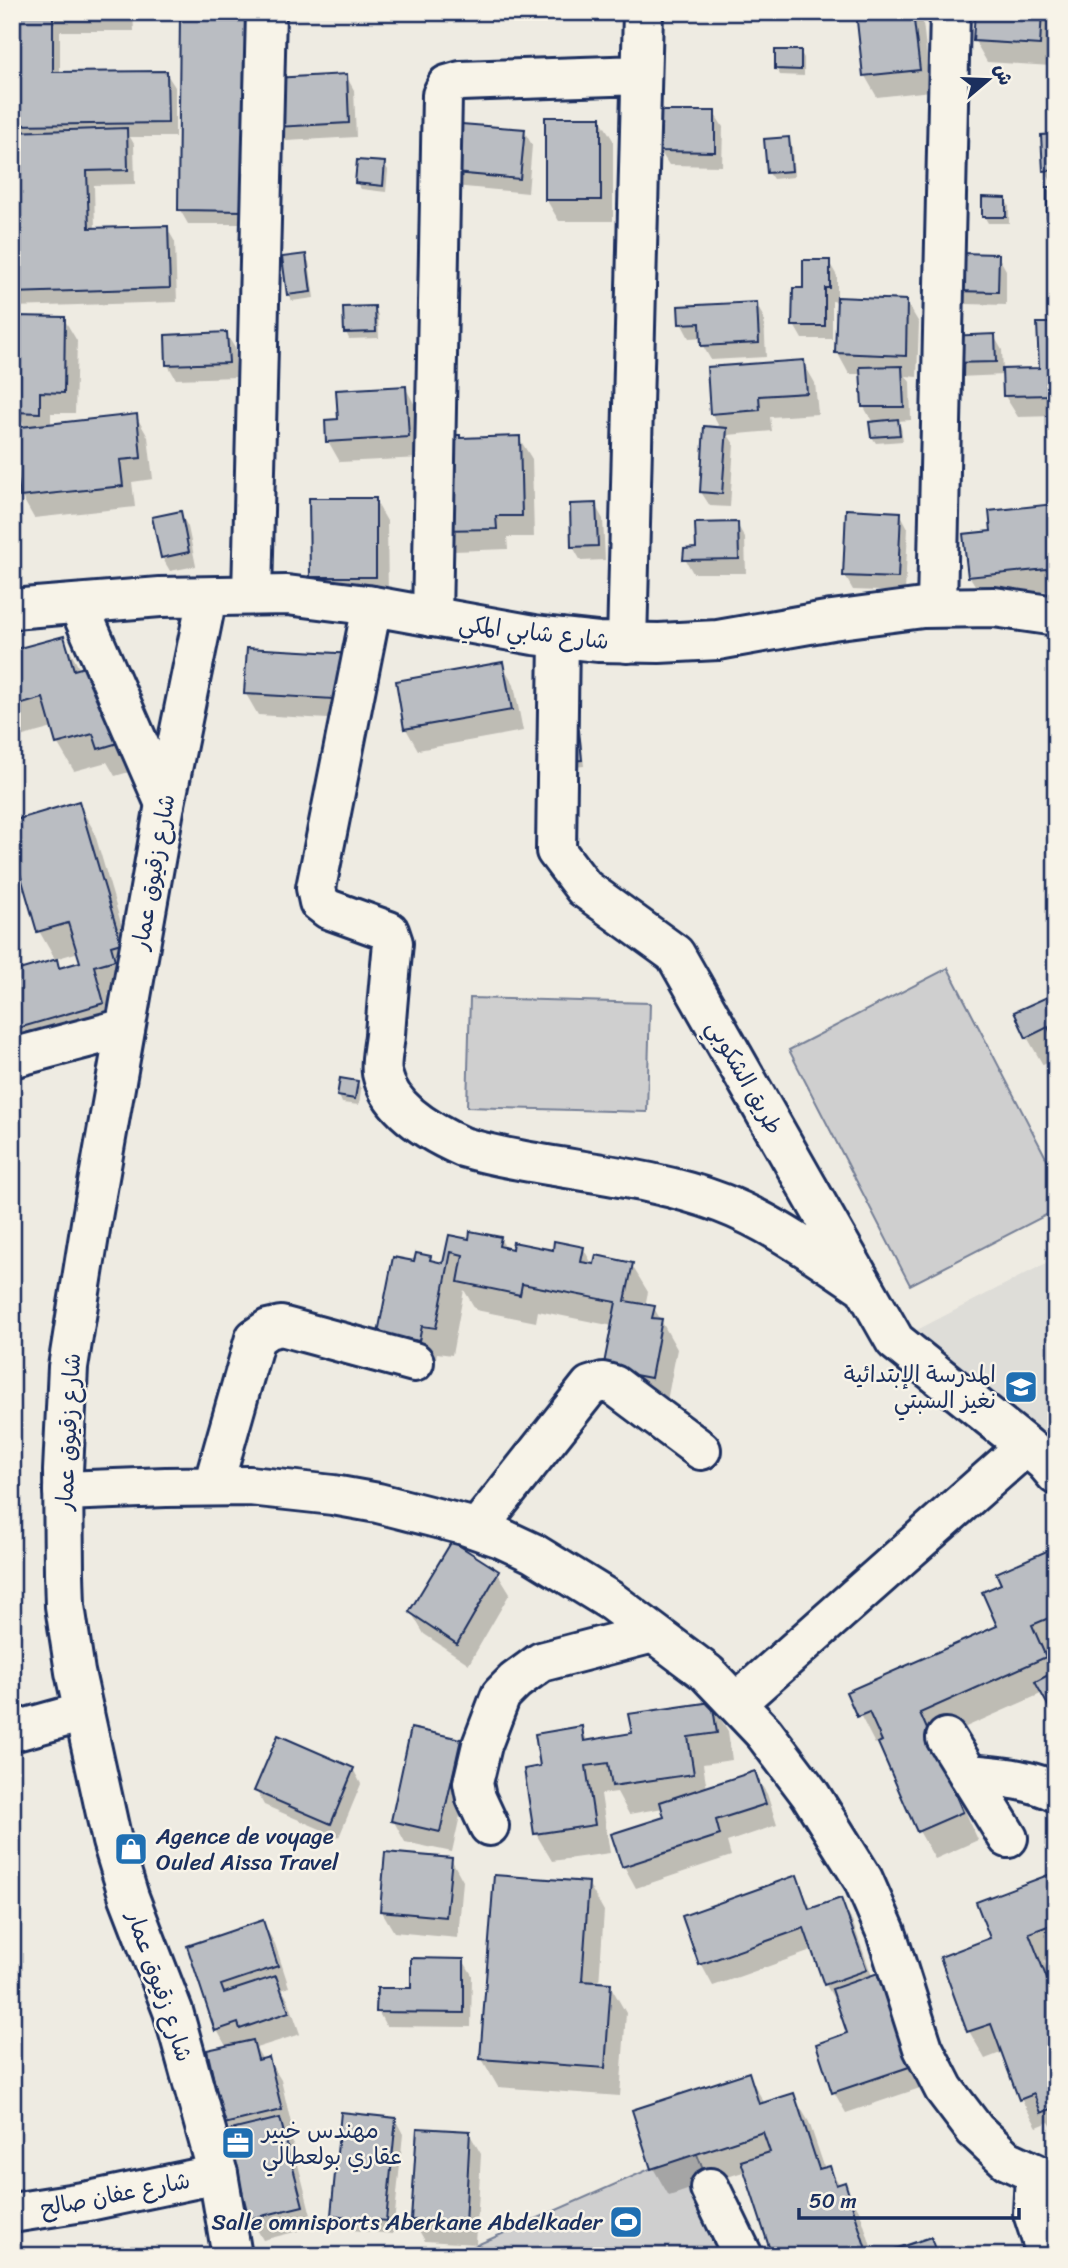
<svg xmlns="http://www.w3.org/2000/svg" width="1068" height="2268" font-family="Sriracha,'Playpen Sans Arabic',sans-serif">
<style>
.built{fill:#deddd8}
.pitch{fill:#cfcfcf;stroke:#757f96;stroke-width:2}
.shadow{fill:#0003}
.building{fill:#babdc2;stroke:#1b2f5e;stroke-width:2}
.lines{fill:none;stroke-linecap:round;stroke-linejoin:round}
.minor-casing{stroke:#1b2f5e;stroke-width:44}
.major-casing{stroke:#1b2f5e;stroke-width:44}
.minor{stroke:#f7f3e8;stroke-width:38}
.major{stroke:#f7f3e8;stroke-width:38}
.labels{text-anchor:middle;stroke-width:5;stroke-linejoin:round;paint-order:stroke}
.street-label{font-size:23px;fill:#1b2f5e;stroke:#f7f3e8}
.poi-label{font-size:23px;fill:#1b2f5e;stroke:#f7f3e8;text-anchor:end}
</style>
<rect width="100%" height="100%" fill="#eeebe2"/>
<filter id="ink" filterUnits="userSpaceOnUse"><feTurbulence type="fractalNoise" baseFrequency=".0143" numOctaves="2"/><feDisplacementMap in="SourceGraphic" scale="14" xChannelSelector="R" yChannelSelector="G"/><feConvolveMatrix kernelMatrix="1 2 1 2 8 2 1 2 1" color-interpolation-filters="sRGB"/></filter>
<g filter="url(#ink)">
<!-- built -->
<path class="built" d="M1056,1258V1444L917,1330Z"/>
<!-- pitch -->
<path class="pitch" d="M948,968L1056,1177V1210L910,1285L789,1050Z
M470,998L650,1003L647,1112L467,1107Z
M695,2149L736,2256H452Z"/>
<!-- shadow -->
<path class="shadow" d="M12,12H133L134,31H60V74L166,73L175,87V137H130L134,144L135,184L94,185L95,230L167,228L175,242L177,302L12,307Z
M437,12H490L440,17Z
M858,12H917L923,23L931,91L877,97L865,76Z
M977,12H1052L1054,16L1051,66L987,62L975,41Z
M254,18L253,224H188L180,210Z
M800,51L804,58V76L780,75L777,69Z
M346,76L354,90L356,137L286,141L277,126Z
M714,113L723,127L722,166L669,165L660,151Z
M600,119L613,140V221H559L546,199Z
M524,131L532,145L528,193L454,186L446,171Z
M1056,136V185H1053L1045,170Z
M788,139L792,146L794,177L773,179L769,173Z
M384,164L388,170L386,192L361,189L357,183Z
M1056,189V228L1049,216Z
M1005,199L1009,206V223H988L984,216Z
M305,256L309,262L314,298L292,301L289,294Z
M998,256L1006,270V305L966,304L957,290Z
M829,262L837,276V299L906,301L919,323L917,377L906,376L910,382L911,420L897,421L901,427L903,441L876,443L872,437L873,423L864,407L862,374H849L837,352L839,302L832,301V339H802L794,325L805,289Z
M756,304L764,318L766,357L711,360L703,346V337L689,338L681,323Z
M374,308L378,315L379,338L349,339L346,332Z
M64,319L77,341L75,413H51V425L136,416L148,437L153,479L132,482L135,507L34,518L22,497L14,430L26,428L16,412Z
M1056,324V416L1018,417L1005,396L1004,375L958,377L950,362L994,336L1002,350L1003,371L1040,369Z
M226,334L235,348L236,377L176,379L168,365Z
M803,362L815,383L818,414L770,417L772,431L728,435L734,444L730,507L710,506L701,492L721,430L712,414Z
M405,387L417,409L421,458L340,462L328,441L340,420Z
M519,438L532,459L534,537H507L508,549L454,551L441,530L460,439Z
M375,500L387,521L388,598H324L311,577Z
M595,505L603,519L605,560L581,561L573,547Z
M1053,506L1056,511V590L983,598L970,577L965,536L993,532Z
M180,513L188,527L196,566L170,571L162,557Z
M900,513L908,528L905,592L853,590L845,576Z
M737,524L745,538L746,573H693L685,559Z
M63,638L80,670L143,768L115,776L107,762L74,771L58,744L53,728L12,739V652Z
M353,656L362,721L258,715L246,694Z
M502,664L514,685L523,731L418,750L406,729L398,683Z
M578,732L581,738L584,766L575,767Z
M78,803L94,831L135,971L129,988L108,994L119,1031L12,1040V974L56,961L61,970L82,963L79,952L55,959L39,931Z
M1056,995V1059L1043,1065L1027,1037Z
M357,1082L361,1089L359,1105L342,1103L339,1096Z
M450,1237L471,1241L500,1238L507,1250L554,1252L583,1248L595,1269L631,1264L648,1292L645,1306L654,1308L677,1349L666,1406L621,1397L613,1326L538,1311L536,1322L476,1310L464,1290L452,1355L437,1353L434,1368L396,1361L380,1333L416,1263L430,1258L433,1263L445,1265Z
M1056,1549V1650L1046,1654L1055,1673L1043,1693L934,1741L978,1840L935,1859L919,1831L879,1742L875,1744L849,1693L999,1627L1003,1585Z
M497,1572L510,1593L469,1664L424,1634L411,1612Z
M711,1704L728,1731L732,1760L703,1764L707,1789L754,1773L767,1794L777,1825L727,1842L731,1856L636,1888L624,1866L614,1835L666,1818L663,1808L629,1814L617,1792L601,1794L610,1853L552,1861L536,1834L542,1768L581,1728L588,1742L634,1734Z
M459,1740L472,1761L452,1852L405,1842L393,1820Z
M353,1769L361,1784L339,1837L264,1805L256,1790Z
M451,1859L463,1881L458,1938L394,1932L381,1910Z
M1056,1874V1956L1044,1961L1056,1993V2134L1049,2122L1037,2127L1021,2099L1003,2052L985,2059L969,2031L942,1958L992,1939Z
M796,1877L812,1910L840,1900L852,1921L872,1976L877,1975L889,1996L920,2088L846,2113L834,2092L849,2034L838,2006L826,1985L814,1950L713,1986L701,1964L684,1917Z
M588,1883L604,1911L599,1984L610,1985L626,2013L620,2096L498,2087L482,2059Z
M263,1923L275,1944L289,1987L282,1990L288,1999L300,2034L256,2048L263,2060L268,2059L281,2080L293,2132L287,2133L292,2141L314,2227L263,2240L251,2219L229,2133L231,2132L226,2123L227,2048L217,2030L189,1947Z
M463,1960L472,1975L471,2027L386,2026L378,2011Z
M748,2074L765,2104L793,2095L809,2122L825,2169L829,2168L840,2185L844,2184L860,2212L874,2256H774L746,2171L669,2196L653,2168Z
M395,2119L403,2134L393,2234L341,2229L332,2214Z
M469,2133L481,2154L476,2244L425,2241L413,2220Z"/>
<!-- building -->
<path class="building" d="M12,12H126L127,17H53V72L167,71L168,123L12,125Z
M180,12H247L245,211L178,210Z
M856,12H913L920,70L863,76Z
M975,12H1042L1040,45L973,41Z
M775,50H801V70L775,69Z
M347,74L349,123L276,127L273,78Z
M659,111H715V152L659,151Z
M545,117H601V200H545Z
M449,123L525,129L520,179L444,172Z
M127,128L128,170L87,171L89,228L168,226L170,288L12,293V132Z
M1056,134V170L1043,171L1041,135Z
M789,137L792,171L767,173L764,139Z
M357,160L385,162L383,186L355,183Z
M1047,187H1056V217H1047Z
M982,197L1006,198V217H982Z
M1056,244V289H1052L1049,245Z
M957,253L999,254L998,292L956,291Z
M306,254L311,292L287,295L282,257Z
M803,260H830V288H825V326H792L793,288H803Z
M837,297L907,300L906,356L835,353Z
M757,302L759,343L701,346L700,323L679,324L678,306Z
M375,306L376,332L344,333L343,307Z
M16,316L65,317L64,393L40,392V413L14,412Z
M1037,323H1056V383L1050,384L1051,395L1003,396L1002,369L1039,368Z
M227,332L229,363L166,365L165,335Z
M995,334L996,362L948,363L947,336Z
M804,360L807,393L759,396L760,410L710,414L707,367Z
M902,366L904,407H862L860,367Z
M406,386L409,437L326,442L325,420L338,419L336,390Z
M137,414L141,458L120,460L123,486L20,497L12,428Z
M898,419L900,435L871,437L869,422Z
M704,426L727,428L722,494L700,492Z
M437,435H460V438L520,436L522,516H496L497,529L439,530Z
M309,498H376V577H310Z
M596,503L598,546L571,547L570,504Z
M1054,504L1056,568L968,577L963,534L991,531L989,511Z
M846,509L901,512L898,578L843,576Z
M181,511L189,552L161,558L152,517Z
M738,522L739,559L683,560L684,549L696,548L695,523Z
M64,636L74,670L105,661L128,740L98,749L93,734L56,744L43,698L12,707V650Z
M247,648L354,654L351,700L244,694Z
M503,662L512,710L404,729L396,681Z
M579,730L582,760L570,761L566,731Z
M79,801L121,943L111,946L115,960L94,966L104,1003L12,1030V972L57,959L59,968L80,962L68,923L37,932L12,846V821Z
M1056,993V1044L1048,1027L1026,1038L1014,1012Z
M340,1078L358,1081L355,1099L337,1096Z
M470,1231L501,1237L499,1246L512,1249L513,1242L553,1250L554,1241L584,1247L581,1262L594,1264L596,1255L633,1263L625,1301L655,1306L652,1318L662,1319L651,1378L603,1369L616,1302L522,1284L520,1295L458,1282L463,1255L451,1252L436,1328L422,1326L419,1341L378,1333L393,1257L414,1261L416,1253L431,1256L430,1260L443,1263L449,1235L469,1239Z
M452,1541L499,1571L457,1644L409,1612Z
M1056,1547V1615L1032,1625L1046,1657L920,1713L963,1812L917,1832L878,1743L882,1741L869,1712L857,1717L846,1692L997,1626L982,1592L1001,1584L996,1573Z
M1056,1671V1720L1035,1682Z
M712,1702L717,1733L688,1737L694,1774L612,1786L608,1763L586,1766L595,1825L534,1834L524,1769L540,1766L535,1734L582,1726L584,1741L632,1733L628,1714Z
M411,1728L461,1739L440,1832L391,1821Z
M278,1735L354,1768L331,1824L254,1791Z
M755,1771L766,1804L716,1820L720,1835L622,1867L611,1834L664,1817L660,1802Z
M385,1852L452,1858L446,1917L380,1911Z
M1056,1872V1923L1029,1933L1056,2002V2107L1041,2113L1034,2094L1019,2100L991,2024L967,2032L940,1957L990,1938L976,1902Z
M494,1875L589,1882L582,1981L611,1983L605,2068L480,2059Z
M797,1875L809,1909L841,1898L867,1970L824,1985L804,1928L699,1965L682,1916Z
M263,1920L278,1966L221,1985L224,1993L276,1976L289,2012L240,2029L238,2023L215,2031L187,1946Z
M411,1958L464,1959V2013L376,2012L377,1988H411Z
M878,1973L909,2067L832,2093L816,2044L847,2033L832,1989Z
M253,2040L258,2060L269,2057L282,2110L224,2124L207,2050Z
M749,2072L759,2104L794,2093L819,2169L830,2166L836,2185L845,2182L868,2256H793L791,2251L772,2256L741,2161L770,2152L763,2132L651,2169L632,2110Z
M341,2112L396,2118L386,2221L331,2215Z
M280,2118L303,2206L249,2219L227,2131Z
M417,2128L470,2131L465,2224L411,2220Z
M931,2237L937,2256H874Z"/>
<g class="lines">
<defs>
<path id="minor" d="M252,595L266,12
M78,604L165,804
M372,606L316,888L319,902L328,909L389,931L393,943C390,974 387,1005 385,1035C384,1047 380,1062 382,1073C390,1110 431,1133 463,1147C547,1171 639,1172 721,1203C772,1222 819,1257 864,1287
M937,607L950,12
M432,617L442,95L447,85L461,81L641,75
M559,638L556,851L584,888L675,954L895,1341L1026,1446L1045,1462L1056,1475
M627,643L643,12
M12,1058L125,1028
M213,1486L255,1338L268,1329L281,1326L414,1362
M63,1491L166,1487L250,1486L333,1495L378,1503L464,1525L501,1538L533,1553L611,1601L707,1673L764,1733L810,1794L863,1879L886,1932L923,2048L944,2089L975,2130L1007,2160L1056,2183
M477,1529L590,1386L603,1382L614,1385L701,1450
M736,1703L1026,1446
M12,1732L84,1712
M946,1738L1008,1838
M968,1774C999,1777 1028,1778 1056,1792
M489,1826L476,1798L473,1783L482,1745L501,1695L515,1681L541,1662L653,1633
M1035,2175L1033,2213L1047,2256
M710,2188L743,2256
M12,2213L89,2201L218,2174"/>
<path id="major" d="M207,597L165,804L91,1223L68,1367L63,1471L64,1573L65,1606L75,1672L112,1841L129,1897L173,2011L218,2174L232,2256
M12,609L160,597L287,595L367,605L534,635L598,642L659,643L718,640L832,620L923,608L994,607L1056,616"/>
</defs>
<!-- minor casing -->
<use href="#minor" class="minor-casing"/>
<!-- major casing -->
<use href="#major" class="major-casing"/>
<!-- minor -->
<use href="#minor" class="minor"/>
<!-- major -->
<use href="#major" class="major"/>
</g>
</g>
<!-- icons -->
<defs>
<symbol id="school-square" viewBox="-11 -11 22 22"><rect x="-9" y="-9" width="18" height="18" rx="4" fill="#1f6fb2" stroke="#f7f3e8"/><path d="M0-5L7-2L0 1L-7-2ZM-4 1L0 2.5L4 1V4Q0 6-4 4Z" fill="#fff"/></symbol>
<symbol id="shop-square" viewBox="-11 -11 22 22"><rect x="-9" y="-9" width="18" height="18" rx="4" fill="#1f6fb2" stroke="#f7f3e8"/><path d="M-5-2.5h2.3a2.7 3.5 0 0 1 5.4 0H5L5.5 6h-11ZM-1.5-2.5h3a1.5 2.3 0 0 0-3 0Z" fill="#fff"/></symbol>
<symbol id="office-square" viewBox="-11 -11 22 22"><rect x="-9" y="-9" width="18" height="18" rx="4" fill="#1f6fb2" stroke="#f7f3e8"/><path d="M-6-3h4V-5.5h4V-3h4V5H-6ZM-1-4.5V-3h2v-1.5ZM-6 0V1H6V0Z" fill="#fff"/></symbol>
<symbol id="stadium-square" viewBox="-11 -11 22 22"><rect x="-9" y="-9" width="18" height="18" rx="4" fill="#1f6fb2" stroke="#f7f3e8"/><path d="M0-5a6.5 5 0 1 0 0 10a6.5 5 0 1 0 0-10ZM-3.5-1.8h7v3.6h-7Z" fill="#fff"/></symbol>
</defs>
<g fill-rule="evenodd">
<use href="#school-square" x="1002" y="1368" width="38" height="38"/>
<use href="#shop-square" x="112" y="1830" width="38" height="38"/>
<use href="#office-square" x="219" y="2124" width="38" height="38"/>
<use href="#stadium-square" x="607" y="2203" width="38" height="38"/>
</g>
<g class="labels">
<!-- street labels -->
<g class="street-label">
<text transform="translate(534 632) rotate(7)" y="8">شارع شابي المكي</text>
<text transform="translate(153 872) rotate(-80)" y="8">شارع زقيوق عمار</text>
<text transform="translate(745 1077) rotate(60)" y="8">طريق الشكوبي</text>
<text transform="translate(68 1432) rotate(-87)" y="8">شارع زقيوق عمار</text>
<text transform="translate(160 1986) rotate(71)" y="8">شارع زقيوق عمار</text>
<text transform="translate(115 2194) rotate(-11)" y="8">شارع عفان صالح</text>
</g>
<!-- poi labels -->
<g class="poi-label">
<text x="996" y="1382">المدرسة الإبتدائية<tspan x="996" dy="26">نغيز السبتي</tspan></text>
<text x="156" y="1844" text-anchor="start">Agence de voyage<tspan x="156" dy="26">Ouled Aissa Travel</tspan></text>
<text x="262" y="2138" text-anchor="start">مهندس خبير<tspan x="262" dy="26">عقاري بولعطالي</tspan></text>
<text x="602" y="2230">Salle omnisports Aberkane Abdelkader</text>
</g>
</g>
<!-- margin -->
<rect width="1068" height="2268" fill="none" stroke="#f7f3e8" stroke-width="42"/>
<rect x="21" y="21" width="1026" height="2226" fill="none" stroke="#1b2f5e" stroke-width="2.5" filter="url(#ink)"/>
<!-- north arrow -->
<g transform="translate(988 80) rotate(71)" stroke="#f7f3e8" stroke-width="5" paint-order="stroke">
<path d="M0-5L12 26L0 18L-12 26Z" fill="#1b2f5e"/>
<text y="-10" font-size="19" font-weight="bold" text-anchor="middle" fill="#1b2f5e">ش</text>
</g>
<!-- scale -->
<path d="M799 2208v10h220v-10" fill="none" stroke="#1b2f5e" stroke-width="3.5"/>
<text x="809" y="2208" font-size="21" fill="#1b2f5e" stroke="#f7f3e8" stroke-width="5" paint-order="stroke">50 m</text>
</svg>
